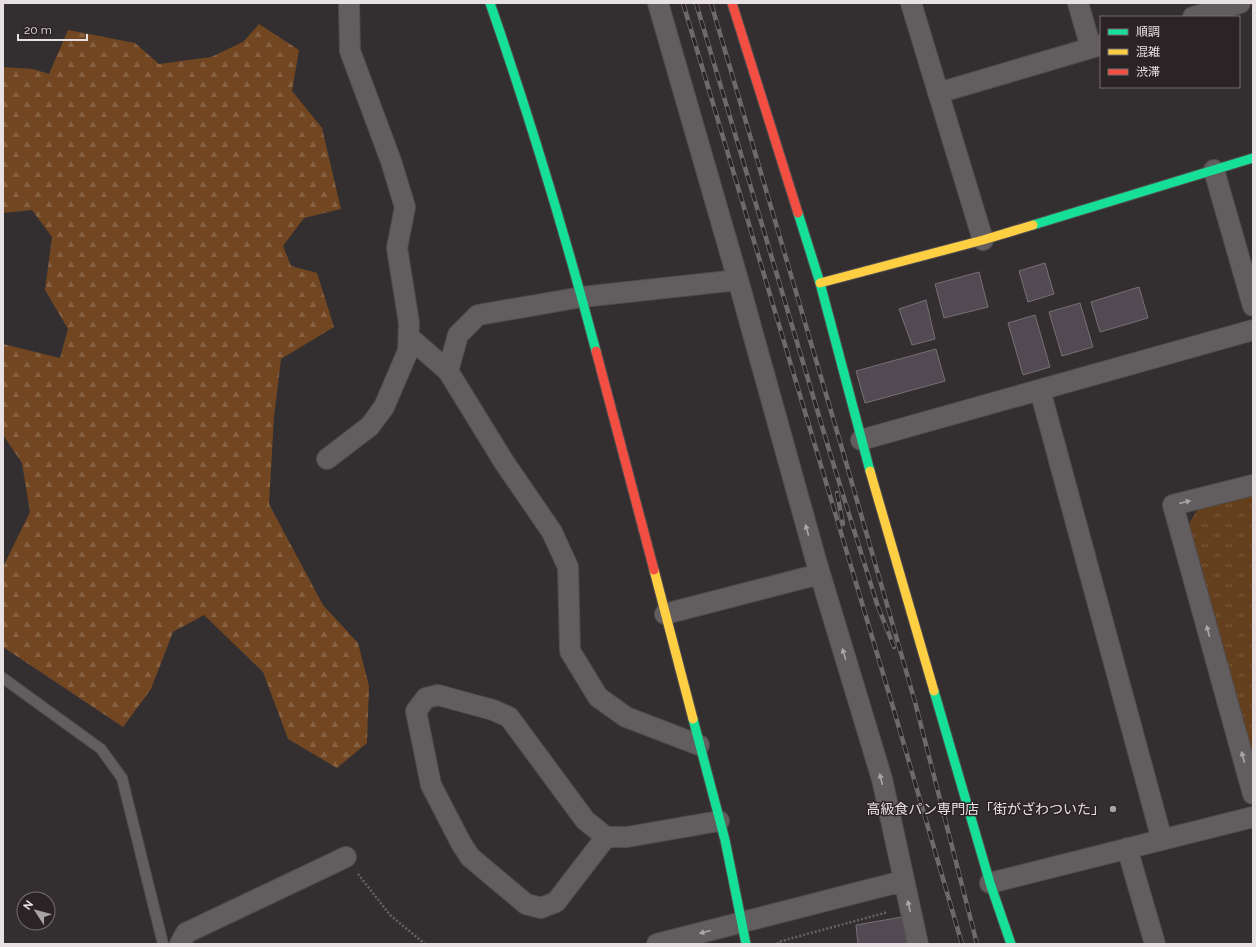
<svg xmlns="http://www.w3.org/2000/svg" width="1256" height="947" font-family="Raleway,'Noto Sans JP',sans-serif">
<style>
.grass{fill:url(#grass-tufts)}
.forest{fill:url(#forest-firs)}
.building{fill:#534953;stroke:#747174}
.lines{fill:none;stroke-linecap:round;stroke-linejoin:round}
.lane-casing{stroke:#504c4e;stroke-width:12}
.street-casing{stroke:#504c4e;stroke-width:22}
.fast-casing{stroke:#504c4e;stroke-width:11}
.slow-casing{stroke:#504c4e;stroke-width:11}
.jam-casing{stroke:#504c4e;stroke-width:11}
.path{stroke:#656363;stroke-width:2.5;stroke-dasharray:2 2;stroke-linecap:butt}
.lane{stroke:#625e5f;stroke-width:10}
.street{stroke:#625e5f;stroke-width:20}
.fast{stroke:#16e098;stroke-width:9}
.slow{stroke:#ffcf43;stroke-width:9}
.jam{stroke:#f24e42;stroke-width:9}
.rail-casing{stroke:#6c6a6b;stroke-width:4.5}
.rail{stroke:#2b2326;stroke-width:3;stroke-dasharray:9;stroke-linecap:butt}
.oneway{fill:#aba6a8}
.poi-dot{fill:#a8a3a5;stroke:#2b2326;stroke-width:1.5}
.labels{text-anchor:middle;stroke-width:3;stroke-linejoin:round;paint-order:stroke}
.poi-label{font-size:14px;fill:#e7e1e3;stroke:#2b2326;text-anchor:end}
</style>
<defs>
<pattern id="grass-tufts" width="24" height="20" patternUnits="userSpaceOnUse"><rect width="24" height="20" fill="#643f1d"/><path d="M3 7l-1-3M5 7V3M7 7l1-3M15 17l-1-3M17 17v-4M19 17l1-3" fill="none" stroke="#7a5a3e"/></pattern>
<pattern id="forest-firs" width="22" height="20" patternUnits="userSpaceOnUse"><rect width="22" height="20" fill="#714621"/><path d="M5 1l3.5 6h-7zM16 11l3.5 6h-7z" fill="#856041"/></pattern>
</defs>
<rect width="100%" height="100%" fill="#332f31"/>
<!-- grass -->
<path class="grass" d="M1253,495V767L1188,525L1198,509Z"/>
<!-- forest -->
<path class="forest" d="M259,24L299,50L292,91L322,128L341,209L304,218L283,246L291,266L317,273L334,327L281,359L274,417L269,504L323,605L358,643L369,686L367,743L337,768L288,739L263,672L204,615L173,632L151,689L123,727L3,647V567L30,512L22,463L3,435V344L60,358L68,329L45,290L52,237L32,210L3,213V67L33,69L49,74L68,30L135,43L159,64L211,57L243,42Z"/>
<!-- building -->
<path class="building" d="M1045,263L1054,294L1028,302L1019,271Z
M979,272L988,307L944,318L935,284Z
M1139,287L1148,318L1100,332L1091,302Z
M926,300L935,339L912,345L899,309Z
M1080,303L1093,347L1062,356L1049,312Z
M1035,315L1050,367L1023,375L1008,323Z
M936,349L945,381L865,403L856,371Z
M902,917L907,944H858L856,925Z"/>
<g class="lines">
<defs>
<path id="lane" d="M3,678L101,749L122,778L163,944"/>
<path id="street" d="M658,3L738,280L817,564L882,779L918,944
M911,3L983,240
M1078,3L1091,48
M1193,17L1240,3
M938,93L1101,45
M1214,170L1253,306
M409,337L448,371L504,462L552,532L568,567L570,651L598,697L626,717L699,745
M448,371L458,335L478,315L582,297L738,280
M1040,390L1162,840
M861,440L1253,330
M327,459L370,426L384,407L408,351L409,323L397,248L405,207L391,161L350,51L349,3
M1253,485L1173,505L1253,794
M665,614L820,574
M606,837L556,902L541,908L526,904L470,857L461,843L431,785L416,711L426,698L438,695L493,710L509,717L585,820L606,837H627L719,821
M1127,848L1155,944
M990,883L1253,817
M180,944L186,933L346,857
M657,944L903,881"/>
<path id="fast" d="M490,3C530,118 565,234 596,351
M798,213L820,283L870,471
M1033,225L1253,158
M934,691L990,883L1011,944
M693,719L725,840L746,944"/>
<path id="slow" d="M820,283L983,240L1033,225
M870,471L934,691
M654,570L693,719"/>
<path id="jam" d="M732,3L798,213
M596,351L654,570"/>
</defs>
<!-- lane casing -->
<use href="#lane" class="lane-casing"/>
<!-- street casing -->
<use href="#street" class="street-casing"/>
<!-- fast casing -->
<use href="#fast" class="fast-casing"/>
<!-- slow casing -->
<use href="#slow" class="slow-casing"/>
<!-- jam casing -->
<use href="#jam" class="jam-casing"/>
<!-- path -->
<path class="path" d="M358,874L390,915L425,944
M778,944V942L888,912"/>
<!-- lane -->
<use href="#lane" class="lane"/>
<!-- street -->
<use href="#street" class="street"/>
<!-- fast -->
<use href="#fast" class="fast"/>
<!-- slow -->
<use href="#slow" class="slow"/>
<!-- jam -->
<use href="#jam" class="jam"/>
<defs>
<path id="rail" d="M683,3L893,707L962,944
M696,3L830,453L877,604L894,647
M711,3L843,452L915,702L977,944
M837,493L843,524"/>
</defs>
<!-- rail casing -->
<use href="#rail" class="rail-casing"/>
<!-- rail -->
<use href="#rail" class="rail"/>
</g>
<!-- one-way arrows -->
<defs><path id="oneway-solid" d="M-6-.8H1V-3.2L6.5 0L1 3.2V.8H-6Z"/></defs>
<g class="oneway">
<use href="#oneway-solid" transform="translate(1185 502) rotate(-14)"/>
<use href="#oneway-solid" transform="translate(807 530) rotate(-106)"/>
<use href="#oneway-solid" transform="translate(1208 631) rotate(-105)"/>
<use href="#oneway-solid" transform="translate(844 654) rotate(-107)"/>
<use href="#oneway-solid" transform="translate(1243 757) rotate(-105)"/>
<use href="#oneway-solid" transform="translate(881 779) rotate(-104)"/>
<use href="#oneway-solid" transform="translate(909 906) rotate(-103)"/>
<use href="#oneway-solid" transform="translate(705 932) rotate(166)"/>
</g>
<!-- markers -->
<circle class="poi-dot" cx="1113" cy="809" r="4"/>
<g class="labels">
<!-- poi labels -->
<g class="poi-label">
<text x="1105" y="814">高級食パン専門店「街がざわついた」</text>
</g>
</g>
<!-- border -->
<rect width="1256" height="947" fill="none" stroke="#e7e1e3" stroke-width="8"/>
<!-- legend -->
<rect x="1100" y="16" width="140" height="72" fill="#2b2326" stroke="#766f72"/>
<rect x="1108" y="29" width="20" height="6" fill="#16e098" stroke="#766f72"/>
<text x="1136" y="36" font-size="12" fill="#e7e1e3">順調</text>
<rect x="1108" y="49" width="20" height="6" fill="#ffcf43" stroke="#766f72"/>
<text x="1136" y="56" font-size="12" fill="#e7e1e3">混雑</text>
<rect x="1108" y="69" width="20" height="6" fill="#f24e42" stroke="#766f72"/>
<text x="1136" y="76" font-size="12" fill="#e7e1e3">渋滞</text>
<!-- north arrow -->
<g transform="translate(36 911) rotate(306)"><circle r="19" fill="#2b2326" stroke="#766f72"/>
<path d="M0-3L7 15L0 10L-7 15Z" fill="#a8a3a5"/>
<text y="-6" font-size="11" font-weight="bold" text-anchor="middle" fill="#e7e1e3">N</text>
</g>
<!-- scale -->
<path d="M18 34v6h69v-6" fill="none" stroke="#e7e1e3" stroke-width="2"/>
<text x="24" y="34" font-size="12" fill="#e7e1e3" stroke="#2b2326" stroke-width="3" paint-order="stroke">20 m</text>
</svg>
